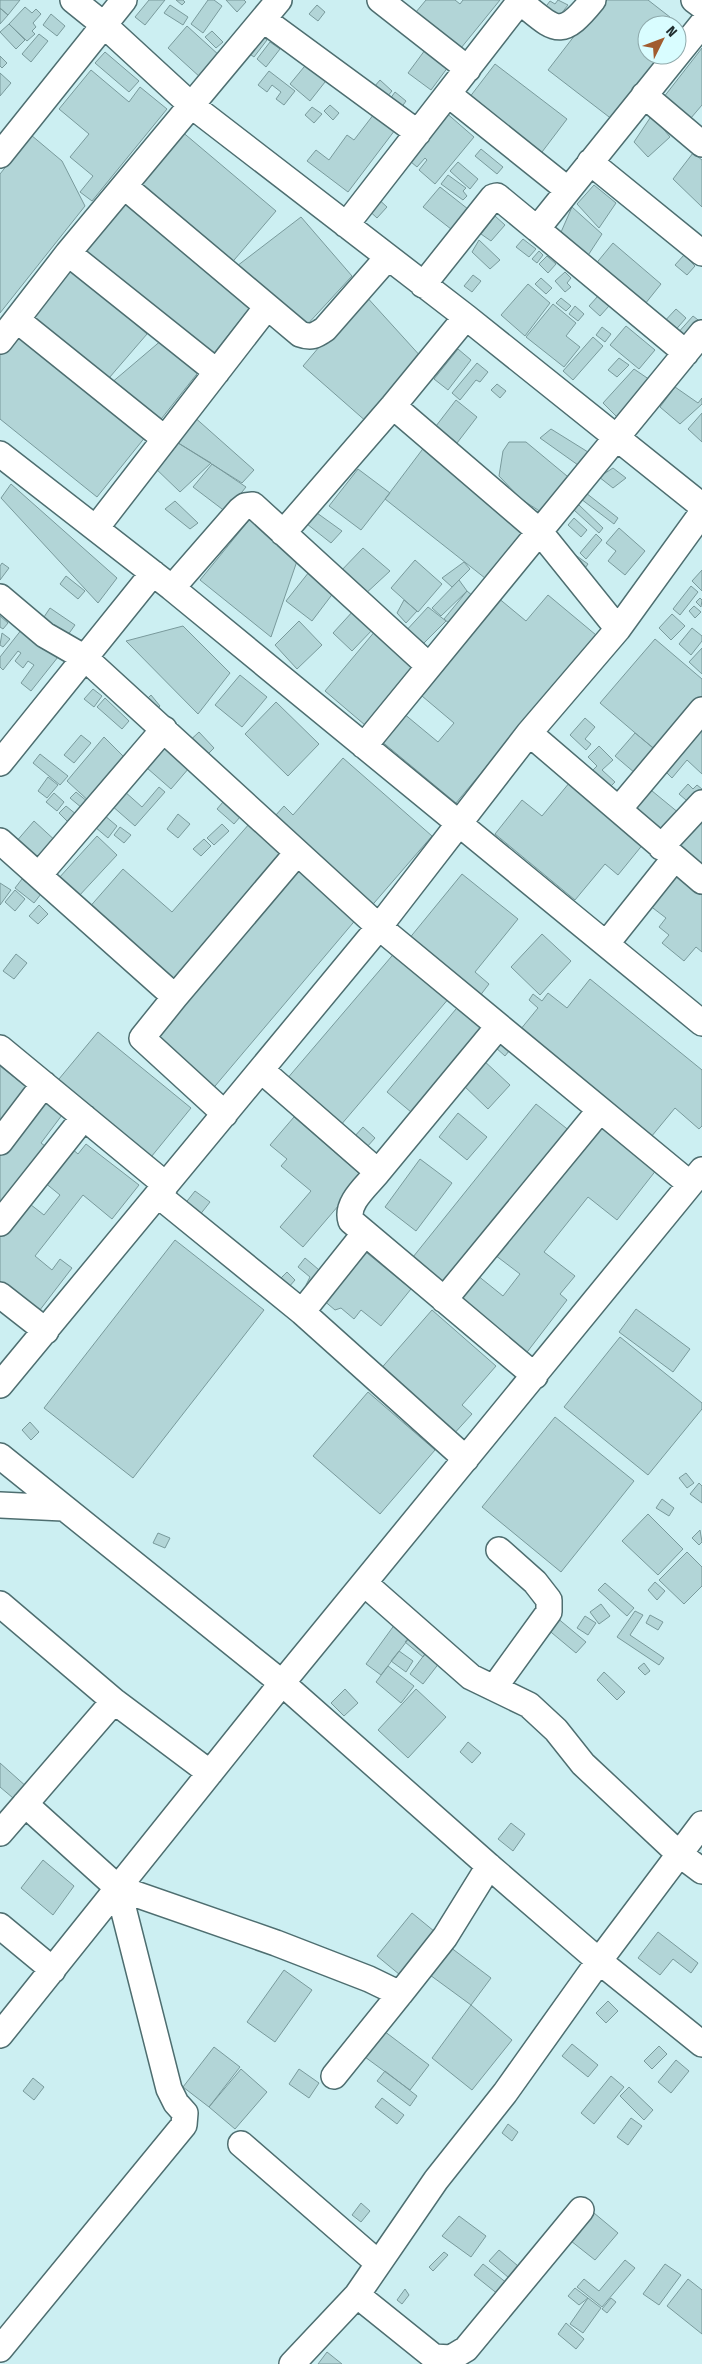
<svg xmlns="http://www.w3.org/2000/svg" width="702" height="2364" font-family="'Fira Sans Condensed',sans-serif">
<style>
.building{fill:#b2d5d7;stroke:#799a9c}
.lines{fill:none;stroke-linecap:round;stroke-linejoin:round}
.minor-casing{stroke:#4e6e70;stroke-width:28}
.minor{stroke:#fff;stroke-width:25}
</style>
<rect width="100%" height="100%" fill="#cceff2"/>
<!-- building -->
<path class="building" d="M0,0H20L8,15L0,8Z
M149,0H165L145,25L135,17Z
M176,0H183L185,2L182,5Z
M208,0H214L222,6L203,33L191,24Z
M226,0H244L246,2L237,12Z
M426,0H455L460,4L463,0H500L461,48L416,12Z
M558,0L568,5L557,19L544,9L550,1L555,4Z
M602,0H648L684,28L677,37V25H647V55H663L613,120L548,70Z
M170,5L188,17L183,25L164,13Z
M317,5L325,12L318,21L309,14Z
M25,7L32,13L36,9L41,14L33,23L36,27L32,31L35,34L27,41L9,24Z
M1,9L8,15L0,24V9Z
M51,14L65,26L57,36L43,25Z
M9,24L25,40L16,49L0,32Z
M187,26L220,56L201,78L168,48Z
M212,31L223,42L216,48L205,37Z
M258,32L267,40L254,57L244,50Z
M39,34L48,41L31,62L22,54Z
M270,42L280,49L266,67L257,59Z
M428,46L451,63L431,90L408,73Z
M702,48V105L685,125L660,102Z
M105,52L139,81L129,92L95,63Z
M0,56L7,63L2,68L0,66Z
M309,61L329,77L310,101L290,84Z
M495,64L567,119L542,152L469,98Z
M91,70L129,102L140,87L167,109L92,201L80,192L93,176L70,157L89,134L59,109Z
M269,71L295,91L284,105L276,99L281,92L272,85L267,92L258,85Z
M0,73L11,83L0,96Z
M380,80L392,91L386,98L374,87Z
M395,92L406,101L401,108L390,99Z
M330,105L339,113L333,120L324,111Z
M312,107L322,114L314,123L305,115Z
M444,111L474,137L435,184L419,170L427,160L425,158L417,167L405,157Z
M374,114L395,130L348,192L307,161L316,150L329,160L347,135L354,140Z
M652,115L670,137L648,157L634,142Z
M180,130L276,211L229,266L133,185Z
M31,135L62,161L85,206L0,313V174Z
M481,149L503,167L497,174L475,156Z
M693,153L702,160V207L673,179Z
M458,162L478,179L470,189L450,171Z
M448,175L466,188L463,191L467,196L463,200L441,184Z
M594,185L616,203L599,228L577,204Z
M440,187L473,213L456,233L423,207Z
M375,196L387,207L377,218L365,207Z
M123,198L254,302L214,353L83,250Z
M572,207L602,234L585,260L558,239Z
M495,216L505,225L491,241L481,234Z
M301,217L352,276L305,327L237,266Z
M523,239L536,249L529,257L516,247Z
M479,240L500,260L490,269L472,252Z
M613,243L661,284L641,309L594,266Z
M539,251L543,255L537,263L532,259Z
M684,255L695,266L687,275L675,265Z
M547,256L556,264L548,273L539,264Z
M70,267L147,334L103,385L26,318Z
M565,272L571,278L567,283L571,287L565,292L555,281Z
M473,275L481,281L472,292L464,286Z
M541,278L552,288L546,294L535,284Z
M528,284L550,303L525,336L501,315Z
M364,294L423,359L368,423L303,366Z
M598,296L609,306L600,316L589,306Z
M561,298L571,306L566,311L556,303Z
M553,304L576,323L566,336L580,347L564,367L526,337Z
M575,306L584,314L578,321L569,314Z
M676,309L686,318L672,334L661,325Z
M693,316L702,323L685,343L676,335Z
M626,326L655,350L639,369L610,345Z
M602,327L611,334L605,342L596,335Z
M18,334L146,436L97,497L0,419V355Z
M593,337L603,346L573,380L563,371Z
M163,339L200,370L158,423L110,384Z
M458,349L471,360L448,390L434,379Z
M619,358L629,365L617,377L608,370Z
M477,363L488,372L480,382L476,380L460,400L452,393Z
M634,369L653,382L620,420L603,403Z
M497,384L506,391L500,398L491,390Z
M675,387L698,403L702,398V404L680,424L660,407Z
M456,400L477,417L457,443L436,426Z
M702,413V442L688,429Z
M192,415L254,470L242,483L175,441Z
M551,429L596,457L585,470L540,438Z
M175,441L211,463L180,492L152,465Z
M509,442H526L573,481L544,514L521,499L499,476L503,451Z
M425,446L523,534L490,582L385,499Z
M212,464L246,487L226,512L193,487Z
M613,468L626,478L613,488L599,477Z
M358,469L390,493L361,530L329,506Z
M11,484L117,578L98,603L1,498Z
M586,493L618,518L614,524L581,499Z
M175,501L198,523L190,529L165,509Z
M579,505L603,528L599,533L574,510Z
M317,513L342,531L331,543L307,524Z
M574,518L587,530L581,537L568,525Z
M250,519L297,561L271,637L200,580Z
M619,528L645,551L625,575L608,561L616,551L606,543Z
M596,534L602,540L586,559L580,553Z
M363,548L390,571L363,596L338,574Z
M574,554L588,564L580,575Z
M415,560L442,584L418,612L391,588Z
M464,562L470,569L452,587L442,578Z
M2,563L9,568L0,580V566Z
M702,570V591L692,581Z
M309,572L334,592L312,621L286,601Z
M66,576L85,591L78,599L60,584Z
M459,580L467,591L441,616L432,608Z
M691,586L698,592L680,615L673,609Z
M467,591L480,602L450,624L444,619Z
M548,595L596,635L456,803L380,740L403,713L438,742L454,723L422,696L469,638L467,632L497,597L526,621Z
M700,598L702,600L701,607L696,602Z
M404,600L417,611L406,623L397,613Z
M694,606L701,612L695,618L689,611Z
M428,607L446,621L422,645L404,633Z
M50,608L75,625L65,639L40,623Z
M354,610L374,628L352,651L333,633Z
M672,614L685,626L671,640L659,628Z
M0,616L8,623L3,629L0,627Z
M299,621L322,645L297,669L275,645Z
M183,626L230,673L198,714L126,641Z
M692,628L702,636V641L691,655L679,644Z
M22,629L58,657L31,691L21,683L34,665L28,661L23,668L15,661L21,653L18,651L3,670L0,667V657Z
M376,630L424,669L372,731L325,691Z
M2,633L10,639L3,647L0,645Z
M655,639L702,679V705L660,754L600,703Z
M702,648V674L689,662Z
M240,675L267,697L242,727L215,705Z
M93,689L102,696L94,707L84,699Z
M151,695L160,706L151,714L142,704Z
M105,698L129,721L122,729L97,707Z
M276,702L319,744L288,776L245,734Z
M585,718L595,727L585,739L591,744L586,750L570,735Z
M702,721V774L687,760L672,778L662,768Z
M199,732L214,748L202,760L185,745Z
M635,733L662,755L642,779L615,756Z
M81,735L91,743L74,763L64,755Z
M104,737L127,760L92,804L67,781Z
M599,746L613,760L602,770L615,782L604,793L587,776L597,766L588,757Z
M164,747L189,768L171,789L147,768Z
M40,754L68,776L60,785L33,763Z
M343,758L432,836L368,910L275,816L284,806L293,815Z
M48,777L58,785L47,798L38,791Z
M570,782L644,843L618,875L605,864L575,900L495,834L522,800L542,816Z
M688,784L693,789L697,785L702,789V795L693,806L679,794Z
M646,786L685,818L664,843L626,810Z
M159,787L165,792L135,826L111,805L124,791L142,807Z
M76,792L88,802L82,808L70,798Z
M54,793L64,802L57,811L46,802Z
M223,802L240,817L234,824L217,809Z
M66,806L77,815L69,823L59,813Z
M178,814L190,824L178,838L167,829Z
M104,815L117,826L108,838L95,827Z
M34,821L59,844L40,866L15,843Z
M702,821V877L669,851L690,824L698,826Z
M250,823L285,854L172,984L87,910L123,869L172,912Z
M222,824L229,831L214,845L207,838Z
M120,827L131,835L124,843L114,835Z
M97,836L117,855L78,897L58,879Z
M204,839L211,846L201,856L193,849Z
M297,865L358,917L210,1092L149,1041Z
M675,872L702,894V952L696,947L684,961L662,943L669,935L659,927L666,918L649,905Z
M462,874L518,919L475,972L489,984L479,997L408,940Z
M22,879L41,894L34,903L15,888Z
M0,883L11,890L0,905Z
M15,890L25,899L15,911L5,902Z
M39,905L48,914L38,924L29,916Z
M542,934L571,961L540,995L511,967Z
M397,950L450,997L340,1126L286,1080Z
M16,954L27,963L14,979L3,971Z
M590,979L702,1070V1126L699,1129L675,1108L651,1137L520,1030L538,1008L529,1000L533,994L542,1001L548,993L567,1008Z
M461,1003L491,1028L417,1117L387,1092Z
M98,1032L191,1108L147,1162L54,1085Z
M503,1037L513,1046L505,1056L495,1047Z
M482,1059L510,1085L488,1109L460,1082Z
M0,1066L33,1092L0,1132Z
M38,1097L62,1115L41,1143L49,1149L0,1215V1148Z
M536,1104L571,1132L444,1290L409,1262Z
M458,1113L487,1137L467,1160L439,1137Z
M294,1117L363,1177L303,1247L280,1227L311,1191L281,1166L287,1159L270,1145Z
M597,1123L657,1169L617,1220L588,1197L544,1252L575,1276L560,1294L567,1300L521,1360L448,1303L472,1271L503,1296L520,1274L495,1255Z
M363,1127L375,1138L366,1148L354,1137Z
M86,1144L139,1185L112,1219L83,1195L35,1256L52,1270L60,1259L72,1268L33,1319L0,1293V1234L26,1201L44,1215L60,1195L44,1182L71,1148L78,1154Z
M420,1159L452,1183L416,1231L385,1207Z
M195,1191L210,1202L199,1216L184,1205Z
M175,1240L264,1310L133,1478L44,1408Z
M362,1249L411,1289L381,1326L361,1310L354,1319L341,1308L335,1310L322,1299Z
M305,1258L325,1275L313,1290L306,1285L310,1277L298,1267Z
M287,1272L295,1280L288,1288L280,1279Z
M636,1309L690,1349L673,1372L619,1332Z
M432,1310L496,1366L462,1405L472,1414L451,1437L378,1372Z
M620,1337L702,1403V1409L648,1475L564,1407Z
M368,1392L435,1450L380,1514L313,1456Z
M555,1417L634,1481L561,1572L482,1507Z
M30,1422L39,1432L31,1440L22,1430Z
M686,1473L694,1483L687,1488L679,1478Z
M699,1483L702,1486V1503L690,1494Z
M662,1499L674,1508L669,1516L656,1508Z
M648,1514L683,1549L658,1575L622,1541Z
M700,1530L702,1542L699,1545L692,1538Z
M158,1533L170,1538L165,1548L153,1543Z
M687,1552L702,1567V1586L684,1604L659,1580Z
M655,1582L665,1591L657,1600L648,1590Z
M605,1583L634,1608L627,1616L598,1590Z
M601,1604L610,1616L599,1624L590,1612Z
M635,1611L643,1615L630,1635L664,1658L659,1665L617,1637Z
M650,1615L663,1622L658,1630L646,1623Z
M585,1616L596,1623L588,1635L577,1628Z
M556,1617L586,1642L576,1653L546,1628Z
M398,1620L413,1633L381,1675L366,1664Z
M413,1633L430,1647L423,1657L405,1642Z
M430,1647L443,1658L423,1684L410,1674Z
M399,1651L413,1661L406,1672L391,1661Z
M644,1663L650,1671L645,1675L638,1668Z
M388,1666L414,1686L401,1703L376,1682Z
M604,1672L625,1692L617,1700L597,1680Z
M345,1689L358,1703L344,1716L331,1703Z
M416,1689L446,1717L408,1758L378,1730Z
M468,1742L481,1753L472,1763L460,1752Z
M0,1763L28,1788L19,1803L0,1787Z
M511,1823L525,1834L513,1851L498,1839Z
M43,1860L74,1886L53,1915L21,1888Z
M412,1913L440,1936L405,1979L377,1956Z
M658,1932L698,1963L691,1973L673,1959L660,1975L638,1958Z
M450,1947L491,1978L471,2005L430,1975Z
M284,1970L312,1990L275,2042L247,2022Z
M608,2001L618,2011L606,2023L596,2013Z
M471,2005L512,2040L472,2090L432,2058Z
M384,2031L429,2065L410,2090L365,2057Z
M572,2044L598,2065L588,2077L562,2056Z
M659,2046L667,2054L652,2069L644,2061Z
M214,2047L240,2067L209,2107L183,2087Z
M676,2060L689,2071L671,2093L658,2082Z
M241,2069L267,2092L235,2129L209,2107Z
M299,2069L319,2083L309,2098L289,2084Z
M385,2071L417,2096L410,2106L377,2081Z
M611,2076L624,2087L594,2124L581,2113Z
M33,2078L44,2087L34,2100L23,2091Z
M629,2087L653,2110L644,2120L620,2096Z
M382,2098L404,2115L397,2124L375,2107Z
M631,2118L642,2126L628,2145L617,2137Z
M508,2124L518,2132L512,2141L502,2133Z
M361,2203L370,2211L361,2222L352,2215Z
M594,2213L618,2233L595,2260L571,2241Z
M459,2216L486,2236L471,2257L442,2236Z
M499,2250L524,2271L515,2283L489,2261Z
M444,2252L448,2255L433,2271L429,2267Z
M625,2260L635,2268L602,2307L577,2287L584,2279L599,2291Z
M483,2264L508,2284L499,2295L474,2275Z
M665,2264L681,2275L659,2305L643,2294Z
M688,2279L702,2290V2334L667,2306Z
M575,2288L588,2298L579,2305L568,2296Z
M405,2289L409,2295L402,2304L397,2300Z
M588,2298L601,2308L583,2333L570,2324Z
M611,2298L616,2302L607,2313L602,2309Z
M566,2323L584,2339L576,2349L558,2334Z
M327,2352L342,2364H318Z"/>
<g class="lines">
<defs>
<path id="minor" d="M73,0L104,25L191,105L466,317L702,506
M380,0L468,69
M518,0C555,29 559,42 593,0
M694,0L702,6
M264,20L418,133
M677,55L537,229L686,353
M677,55L702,24
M448,94L568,190
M644,95L702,144
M0,155L124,0
M590,162L702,253
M124,186L300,334C311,338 315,336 325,329L388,257
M346,225L520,1
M68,253L217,372
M423,285L493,197L497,196L537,229
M17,320L165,439
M0,341L68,253L279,0
M393,406L540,532L618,629
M0,454L172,588L702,1023
M96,528L267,307
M283,533L393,406L466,317
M172,588L240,510L245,506L253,505L429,666
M0,597L45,635L85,658L379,927L690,1184
M529,733L702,881
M364,746L702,333
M0,763L153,573
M619,809L702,710
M0,841L175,997L297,853
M661,847L702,803
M39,875L164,729
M607,943L674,859
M175,997L142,1038L225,1114
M0,1048L166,1185
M261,1070L378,1172C367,1186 345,1203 351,1221L535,1376
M0,1142L44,1084
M378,1172L498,1027
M158,1195L302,1312L466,1459
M0,1223L84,1117
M0,1295L46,1331
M444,1300L600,1110
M302,1312L365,1233
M0,1385L379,927L529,733L618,629L702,513
M0,1456L282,1683L489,1866L599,1961L702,2044
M0,1505L63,1508
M364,1583L471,1677L529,1705L556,1730L583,1764L678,1853L702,1871
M0,1604L114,1701L210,1773
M494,1688L549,1612V1600L535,1582L499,1550
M25,1804L118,1888L276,1943L369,1979L400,1994L445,1937L489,1866
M0,1833L114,1701
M0,1926L53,1970
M0,2035L282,1683L702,1170
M334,2076L400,1994
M241,2144L378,2263
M357,2295L434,2357L451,2358L466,2349L581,2210
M0,2349L184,2125L185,2113L176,2103L169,2089L118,1888
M292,2364L357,2295L436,2180L505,2093L599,1961L702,1824"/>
</defs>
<!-- minor casing -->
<use href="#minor" class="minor-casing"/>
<!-- minor -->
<use href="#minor" class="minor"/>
</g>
<!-- north arrow -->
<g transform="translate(662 40) rotate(48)"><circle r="24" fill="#d9fdff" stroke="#8faaac"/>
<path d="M0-4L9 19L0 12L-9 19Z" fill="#a15c2f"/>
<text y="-8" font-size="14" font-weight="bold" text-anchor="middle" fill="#212e2f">N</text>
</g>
</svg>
